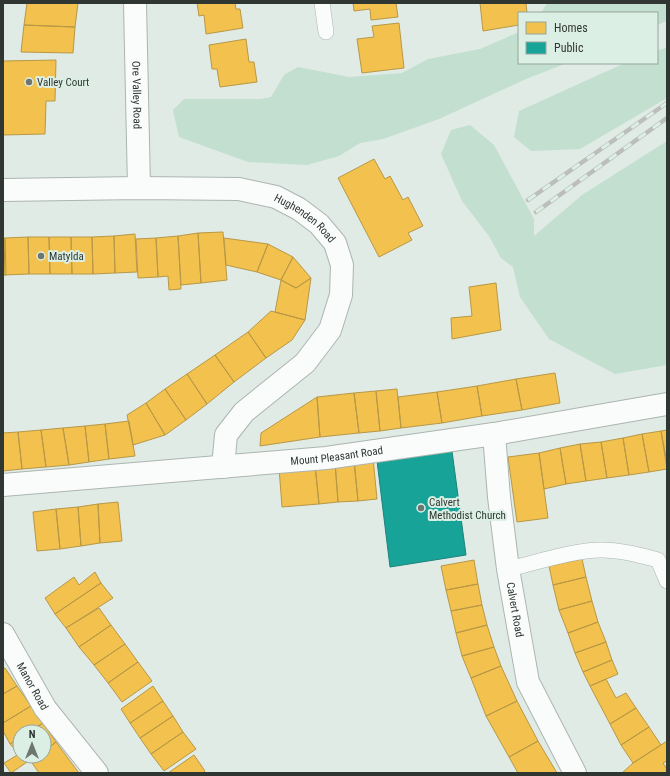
<svg xmlns="http://www.w3.org/2000/svg" width="670" height="776" font-family="'Roboto Condensed',sans-serif">
<style>
.green{fill:#c2dfd0}
.homes{fill:#f2c14e;stroke:#b89846}
.public{fill:#17a398;stroke:#1e837a}
.lines{fill:none;stroke-linecap:round;stroke-linejoin:round}
.service-casing{stroke:#acb5b0;stroke-width:16}
.minor-casing{stroke:#acb5b0;stroke-width:24}
.tertiary-casing{stroke:#acb5b0;stroke-width:24}
.service{stroke:#fafcfb;stroke-width:15}
.minor{stroke:#fafcfb;stroke-width:22}
.tertiary{stroke:#fafcfb;stroke-width:22}
.rail-casing{stroke:#bbbebc;stroke-width:4.5}
.rail{stroke:#dcefe5;stroke-width:3;stroke-dasharray:9;stroke-linecap:butt}
.poi-dot{fill:#6e7671;stroke:#dcefe5;stroke-width:1.5}
.labels{text-anchor:middle;stroke-width:4;stroke-linejoin:round;paint-order:stroke}
.poi-label{font-size:11px;fill:#303733;stroke:#dcefe5;text-anchor:start}
.street-label{font-size:11px;fill:#303733;stroke:#dcefe5}
</style>
<rect width="100%" height="100%" fill="#e0ebe5"/>
<!-- green -->
<path class="green" d="M547,3H667V21L657,25V13H541Z
M519,32V63H567L526,79L439,119L383,139L360,143L339,156L307,165L248,162L179,137L173,110L184,99H261L271,97L284,75L298,67L349,77L402,73L428,59L480,49Z
M667,47V98L580,149L531,151L514,137L519,111L625,63H657V51Z
M470,125L494,145L534,219V236L582,195L667,141V365L615,374L549,339L520,297L513,267L501,258L489,236L462,201L441,154L451,130Z"/>
<!-- homes -->
<path class="homes" d="M27,3H78L75,27L24,25Z
M197,3H235L236,9H240L243,28L206,34L204,15L199,16Z
M353,3H396L398,17L371,20L370,9L354,11Z
M480,3H526L527,13H519V25L483,31Z
M399,23L404,68L362,73L357,39L374,37L372,26Z
M24,25L75,27L73,53L21,52Z
M246,39L249,62H254L257,82L220,87L217,69H212L209,45Z
M56,60L55,101H46L45,134L3,135V61Z
M374,159L385,179L390,176L403,200L408,197L423,226L408,233L412,240L379,257L338,178Z
M223,232L227,280L201,283L198,233Z
M198,233L201,283L181,285L178,236Z
M135,234L137,272L115,273L114,236Z
M114,236L115,273L93,274L92,237Z
M178,236L181,289L169,290L168,276L158,277L156,238Z
M28,237H49L50,274H29Z
M28,237L29,274L4,275L5,238Z
M49,237H71L72,274H50Z
M71,237H92L93,274H72Z
M3,238H5L6,275H3Z
M156,238L158,277L138,278L136,239Z
M224,238L268,244L257,272L226,265Z
M268,244L293,257L281,280L257,272Z
M293,257L311,278L296,288L281,280Z
M311,278L305,320L275,312L281,280L296,288Z
M496,283L501,330L452,339L451,318L472,316L469,287Z
M271,311L305,320L292,340L266,358L248,332Z
M248,332L266,358L234,382L215,355Z
M215,355L234,382L207,404L187,374Z
M555,373L560,403L522,410L516,379Z
M187,374L207,404L186,420L165,389Z
M516,379L522,410L482,416L477,386Z
M477,386L482,416L442,423L437,392Z
M165,389L186,420L165,435L146,403Z
M397,389L401,428L380,431L376,391Z
M376,391L380,431L359,433L354,393Z
M437,392L442,423L401,428L398,397Z
M354,393L359,433L320,437L317,397Z
M317,397L320,437L260,446L261,433Z
M146,403L165,435L133,445L127,415Z
M129,421L135,456L109,459L105,424Z
M105,424L109,459L89,462L85,426Z
M85,426L89,462L69,465L63,428Z
M63,428L69,465L46,467L41,430Z
M41,430L46,467L22,469L18,432Z
M667,430V463L661,431Z
M661,431L667,469L649,472L642,434Z
M18,432L22,469L3,471V433Z
M642,434L649,472L629,475L623,438Z
M623,438L629,475L607,478L601,442Z
M601,442L607,478L586,481L580,444Z
M580,444L586,481L566,484L560,448Z
M560,448L566,484L544,489L539,453Z
M539,453L548,518L517,522L508,457Z
M373,458L377,499L358,501L354,460Z
M354,460L358,501L338,502L335,462Z
M335,462L338,502L319,504L315,465Z
M315,465L319,504L282,507L279,468Z
M118,502L122,541L100,543L98,504Z
M98,504L100,543L81,546L78,507Z
M78,507L81,546L60,549L56,509Z
M56,509L60,549L37,551L33,512Z
M582,559L586,577L553,585L549,566Z
M474,560L478,584L446,590L441,566Z
M95,572L101,583L55,614L45,598L74,577L79,585Z
M586,577L592,601L559,610L553,585Z
M101,583L113,598L66,628L55,614Z
M478,584L482,605L451,611L446,590Z
M592,601L598,622L568,633L559,610Z
M482,605L487,625L456,633L451,611Z
M99,608L111,625L79,647L66,628Z
M598,622L606,642L575,653L568,633Z
M111,625L125,644L94,665L79,647Z
M487,625L494,647L462,656L456,633Z
M606,642L612,660L583,672L575,653Z
M125,644L138,662L108,683L94,665Z
M494,647L501,666L471,678L462,656Z
M612,660L618,674L590,686L583,672Z
M138,662L152,681L122,702L108,683Z
M501,666L517,701L486,716L471,678Z
M5,668L17,686L3,694V669Z
M606,679L616,698L626,693L636,708L610,724L590,686Z
M17,686L31,706L3,723V694Z
M153,686L163,701L130,723L121,709Z
M163,701L173,716L140,738L130,723Z
M517,701L538,741L509,757L486,716Z
M31,706L43,723L29,732H20V738L10,744L3,731V723Z
M636,708L649,727L621,745L610,724Z
M173,716L183,732L151,754L140,738Z
M43,723L56,742L44,751V732H29Z
M649,727L661,745L633,763L621,745Z
M183,732L196,749L164,771L151,754Z
M20,738V756H36L11,773L4,763L19,754L10,744Z
M538,741L557,773H518L509,757Z
M667,741V761L663,763L667,769L666,773H622L633,763Z
M56,742L79,773H39L30,760L36,756H44V751Z
M194,755L205,771L203,773H168Z"/>
<!-- public -->
<path class="public" d="M452,451L466,555L390,567L377,461Z"/>
<g class="lines">
<defs>
<path id="service" d="M322,3L326,32
M508,569C535,563 573,550 601,550C621,550 639,555 658,560L667,581"/>
<g id="minor">
<path id="s1" d="M135,3L139,188"/>
<path id="s2" d="M3,190L139,188L239,189L276,197L299,209L319,224L335,243L342,265L341,295L330,330L305,363L244,412L226,435L223,467"/>
<path id="s3" d="M494,434L499,497L508,569L528,682L575,773"/>
<path id="s4" d="M3,634L45,708L97,773"/>
</g>
<g id="tertiary">
<path id="s5" d="M3,485L326,458L494,434L667,404"/>
</g>
</defs>
<!-- service casing -->
<use href="#service" class="service-casing"/>
<!-- minor casing -->
<use href="#minor" class="minor-casing"/>
<!-- tertiary casing -->
<use href="#tertiary" class="tertiary-casing"/>
<!-- service -->
<use href="#service" class="service"/>
<!-- minor -->
<use href="#minor" class="minor"/>
<!-- tertiary -->
<use href="#tertiary" class="tertiary"/>
<defs>
<path id="rail" d="M528,200L667,103
M536,212L667,118"/>
</defs>
<!-- rail casing -->
<use href="#rail" class="rail-casing"/>
<!-- rail -->
<use href="#rail" class="rail"/>
</g>
<!-- markers -->
<g class="poi-dot">
<circle cx="29" cy="82" r="4"/>
<circle cx="41" cy="256" r="4"/>
<circle cx="421" cy="508" r="4"/>
</g>
<g class="labels">
<!-- poi labels -->
<g class="poi-label">
<text x="37" y="86">Valley Court</text>
<text x="49" y="260">Matylda</text>
<text x="429" y="506">Calvert<tspan x="429" dy="13">Methodist Church</tspan></text>
</g>
<!-- street labels -->
<g class="street-label">
<text dy="4" stroke="none"><textPath href="#s1" startOffset="92">Ore Valley Road</textPath></text>
<text dy="4" stroke="none"><textPath href="#s2" startOffset="310">Hughenden Road</textPath></text>
<text dy="4" stroke="none"><textPath href="#s5" startOffset="335">Mount Pleasant Road</textPath></text>
<text dy="4" stroke="none"><textPath href="#s3" startOffset="177">Calvert Road</textPath></text>
<text dy="4" stroke="none"><textPath href="#s4" startOffset="60">Manor Road</textPath></text>
</g>
</g>
<!-- border -->
<rect width="670" height="776" fill="none" stroke="#303733" stroke-width="8"/>
<!-- legend -->
<rect x="518" y="12" width="140" height="52" fill="#dcefe5" stroke="#97a59e"/>
<rect x="526" y="22" width="20" height="12" fill="#f2c14e" stroke="#97a59e"/>
<text x="554" y="32" font-size="12" fill="#303733">Homes</text>
<rect x="526" y="42" width="20" height="12" fill="#17a398" stroke="#97a59e"/>
<text x="554" y="52" font-size="12" fill="#303733">Public</text>
<!-- north arrow -->
<g transform="translate(32 744)"><circle r="19" fill="#dcefe5" stroke="#97a59e"/>
<path d="M0-3L7 15L0 10L-7 15Z" fill="#6e7671"/>
<text y="-6" font-size="11" font-weight="bold" text-anchor="middle" fill="#303733">N</text>
</g>
</svg>
